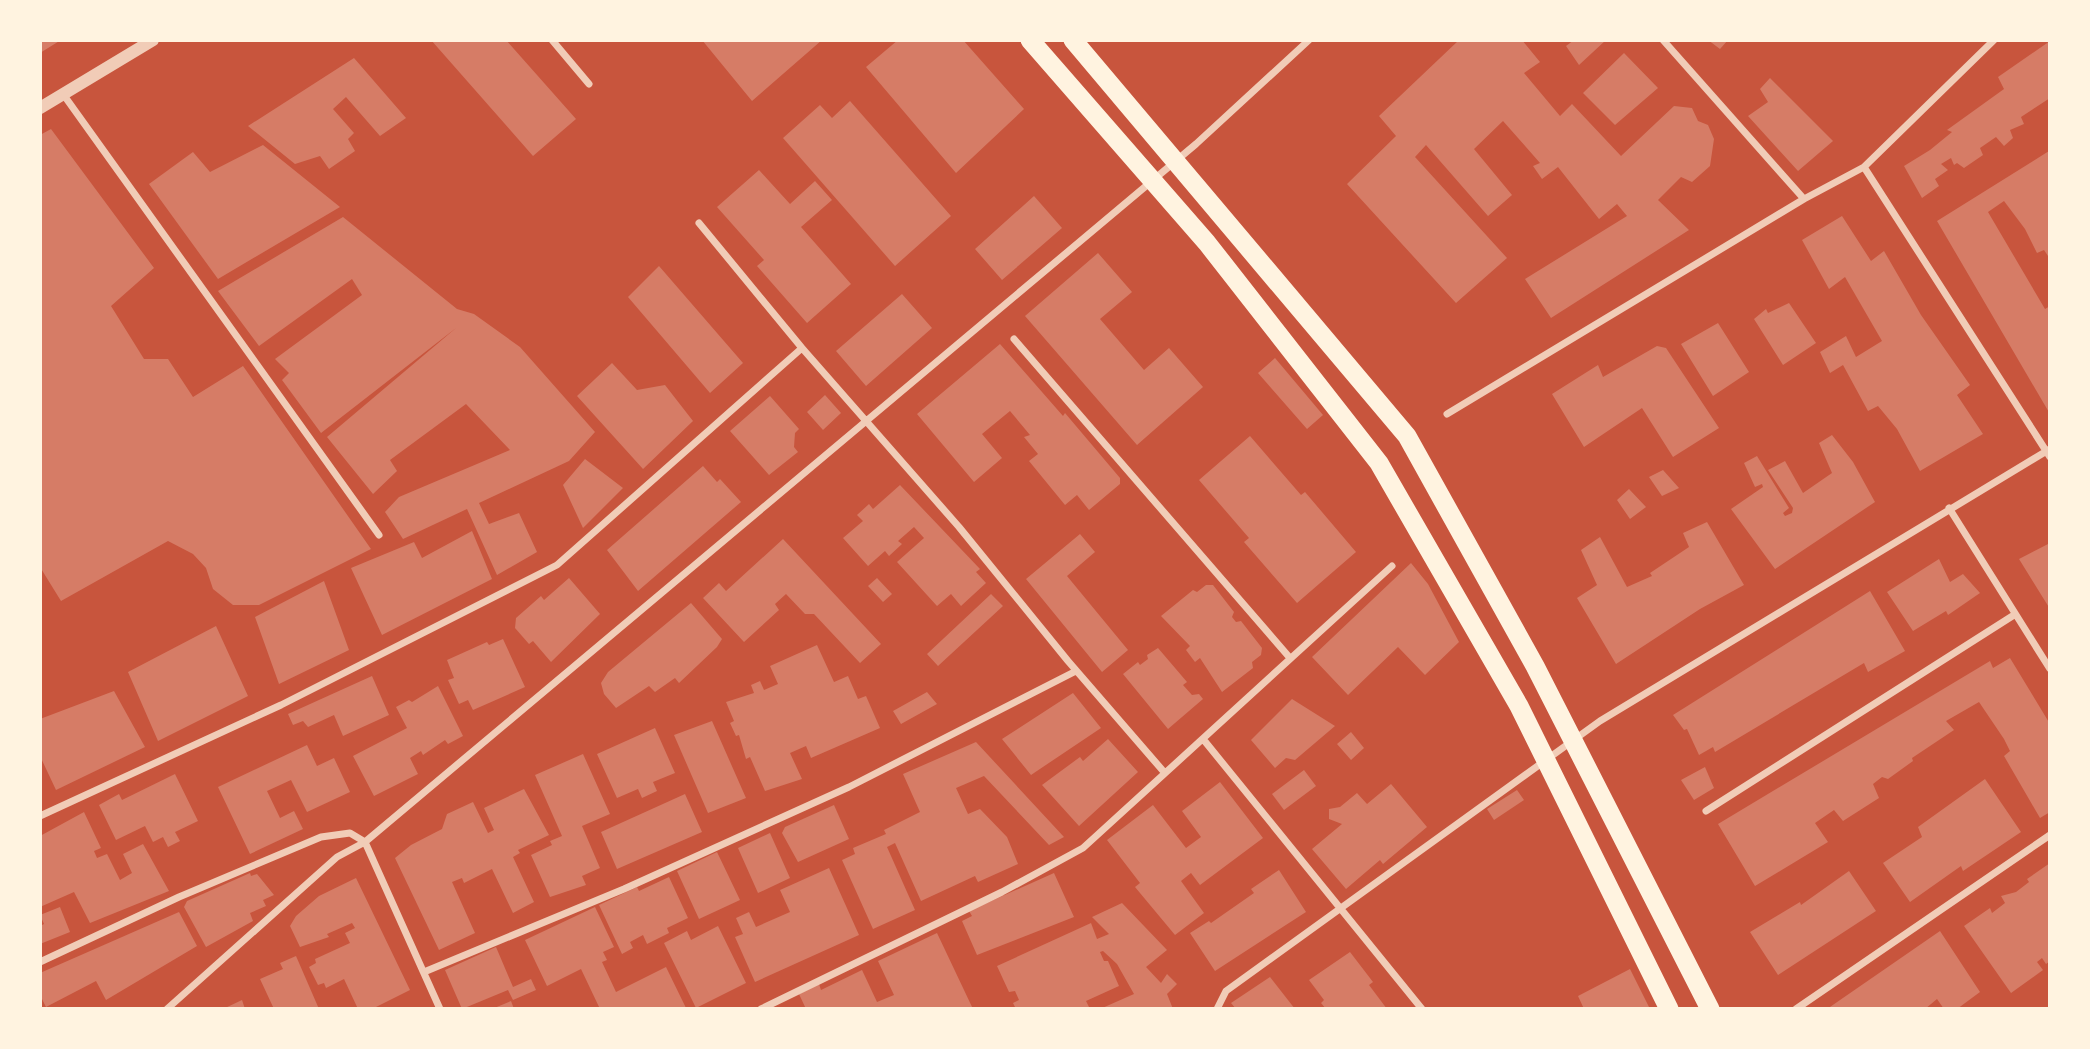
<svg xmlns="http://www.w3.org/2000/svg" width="2090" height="1049" font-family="Merriweather,serif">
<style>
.building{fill:#d67c66}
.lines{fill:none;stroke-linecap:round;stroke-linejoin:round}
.minor{stroke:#f1ccb7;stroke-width:7}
.tertiary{stroke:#f1ccb7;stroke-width:12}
.trunk{stroke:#fff3e0;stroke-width:19}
</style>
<rect width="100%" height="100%" fill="#c8553d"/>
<!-- building -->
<path class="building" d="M40,40H61L40,53Z
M431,40H506L576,119L533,156Z
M702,40H822L752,101Z
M898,40H963L1024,109L956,173L866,67Z
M1459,40H1522L1540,62L1524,73L1560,116L1572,104L1621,156L1674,106L1692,108L1698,121L1708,125L1714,139L1710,166L1692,182L1681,177L1658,200L1689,230L1551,318L1525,279L1627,216L1617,204L1599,219L1558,167L1542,179L1533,166L1540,163L1503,121L1474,149L1512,195L1488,216L1426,145L1415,157L1507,258L1456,303L1347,184L1396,136L1379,116Z
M1574,40H1606L1579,65L1566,46Z
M1708,40H1728L1720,49Z
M2050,41V98L2021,117L2024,124L2010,130L2013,138L2004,146L1996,137L1980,148L1983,155L1964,168L1957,163L1954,165L1951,158L1941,164L1948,170L1935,179L1939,186L1922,198L1904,166L1930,150L1952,132L1947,130L2004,89L1998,77Z
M1624,53L1658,88L1615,125L1583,93Z
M354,58L406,118L380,136L346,97L333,109L354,133L348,139L355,151L329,169L320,156L295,164L248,126Z
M1770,78L1833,141L1798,171L1748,116L1768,102L1760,89Z
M850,101L951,216L895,266L783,138L820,105L832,118Z
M51,129L154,268L111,306L144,359H168L193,397L243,366L371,549L259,605H233L213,589L206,568L193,554L168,541L61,601L40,567V135Z
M263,145L340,207L218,279L149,184L193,152L210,172Z
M2049,151L2050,259L2044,250L2037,253L2025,229L2004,201L1988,212L2045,309L2050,306V414L1937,221Z
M759,170L790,204L815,181L832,200L801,227L851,284L807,323L757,266L764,260L717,207Z
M1034,196L1062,228L1002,280L975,249Z
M1842,216L1871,261L1884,251L1921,315L1970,385L1957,395L1983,434L1920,471L1897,429L1878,406L1868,411L1843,365L1830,373L1820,352L1846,336L1856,357L1882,341L1845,277L1829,289L1802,240Z
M343,217L457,309L474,314L520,347L595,432L569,461L479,503L489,524L519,513L537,552L497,575L467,509L403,539L385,512L399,497L510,450L466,404L390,460L397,471L373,494L327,437L456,328L321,433L282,380L289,373L275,359L362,295L352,279L259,346L218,291Z
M1098,253L1132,292L1100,319L1144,370L1169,348L1203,387L1137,445L1025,316Z
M659,266L743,363L710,393L628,297Z
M902,294L932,328L866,386L836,351Z
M1789,303L1816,343L1783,365L1754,319L1766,309L1768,313Z
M1718,323L1749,372L1713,396L1681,344Z
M1000,344L1063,416L1065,413L1120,478V484L1089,510L1077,495L1065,505L1029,461L1038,454L1024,437L1030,435L1010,411L982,434L1002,458L974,482L917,414Z
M1657,346L1666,348L1719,428L1673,457L1642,408L1584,447L1552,394L1598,365L1603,377Z
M1275,358L1323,415L1307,429L1258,373Z
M612,363L637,390L665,385L693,421L643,469L577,396Z
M825,395L841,413L823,430L807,412Z
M770,396L799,429L795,433L794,447L798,452L769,475L730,431Z
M1832,435L1853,462L1875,502L1775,569L1731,509L1763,487L1762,484L1755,487L1744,463L1757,456L1789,508L1783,513L1785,516L1792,513L1793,508L1768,470L1785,461L1803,493L1832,473L1819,443Z
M1250,436L1301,495L1305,492L1356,552L1297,603L1244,542L1249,538L1199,480Z
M585,459L623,488L583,528L563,485Z
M703,466L717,482L720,479L741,502L638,591L607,550Z
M1663,470L1679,488L1662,496L1649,477Z
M900,485L980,569L976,572L986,583L961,606L951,594L937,606L897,562L924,538L914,527L898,541L902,544L889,556L885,551L868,566L843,538L863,521L857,515L869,504L873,509Z
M1629,489L1646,507L1630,519L1617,500Z
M1707,522L1744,585L1700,609L1616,664L1577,598L1597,585L1581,550L1600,537L1627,587L1652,576L1650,573L1689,547L1683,533Z
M472,531L492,579L382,635L351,568L414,542L422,558Z
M1080,534L1095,552L1067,576L1128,650L1102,672L1026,579Z
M783,539L881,644L860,663L814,614H805L786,594L775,604L779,610L744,642L703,598L719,583L726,591Z
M2050,543V609L2019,559Z
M1939,559L1950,582L1963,574L1980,593L1948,615L1946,611L1913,631L1887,592Z
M1411,563L1428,584L1459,642L1425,675L1398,647L1348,695L1312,657Z
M569,578L600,614L551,662L533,641L529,644L515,628L516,618L541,596L544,600Z
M877,578L892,594L883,602L868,586Z
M324,581L349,650L279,684L255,617Z
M1206,585H1213L1234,612L1232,617L1236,622L1241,621L1262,648L1261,655L1252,662L1253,668L1222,692L1200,658L1195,662L1186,650L1190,646L1161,616L1193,590L1197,592Z
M1870,591L1905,651L1868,672L1864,663L1715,752L1713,747L1699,755L1687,729L1684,730L1673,715Z
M991,594L1003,606L938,666L927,654Z
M691,603L722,639L717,647L679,683L675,678L655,692L649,686L616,708L604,694L601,683L608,672Z
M216,626L248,696L158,741L128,672Z
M503,639L525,687L473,710L468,700L459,704L448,680L454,678L447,660L487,642L489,645Z
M817,645L834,682L848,676L858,699L866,696L880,728L811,758L806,746L790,753L802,779L765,791L750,757L746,759L739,735L736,736L730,723L734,721L726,702L754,693L751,685L760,681L764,690L778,684L770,666Z
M1158,648L1187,682L1183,685L1192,695L1199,694L1203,699L1168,729L1123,674L1138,662L1140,665L1148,659L1147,655Z
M2010,658L2050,724V812L2040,818L2004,756L2010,751L2004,739L1979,702L1946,721L1954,730L1912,758L1913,761L1888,779L1882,777L1873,784L1879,798L1843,821L1834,810L1815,823L1828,842L1755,886L1718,824L1990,661L1993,668Z
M372,676L389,715L343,736L334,715L308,727L303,721L293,725L288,714Z
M438,686L463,736L448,744L445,740L423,755L421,751L410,758L418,774L374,796L353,756L407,728L396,707L409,700L412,702Z
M114,691L145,747L56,790L40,756V719Z
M927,692L937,704L901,724L893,711Z
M1073,693L1101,728L1031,775L1002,739Z
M1292,699L1335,726L1295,760L1286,758L1275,768L1251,740Z
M712,721L746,798L708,813L674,735Z
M655,728L675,773L653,782L657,791L642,798L638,789L617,798L597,754Z
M1351,732L1364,748L1351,760L1337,744Z
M1108,739L1138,772L1079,826L1042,785L1080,757L1083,761Z
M976,742L1064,837L1049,845L984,776L956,788L968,814L980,809L1007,837L1018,864L978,882L975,876L921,901L895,843L887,847L915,910L873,929L842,860L855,854L853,848L886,834L884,830L920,812L903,774Z
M307,745L317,766L334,758L350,792L307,812L291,780L267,791L280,818L294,811L303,829L250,854L218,787Z
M583,754L610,814L582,826L600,868L582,876L586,885L550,897L531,855L552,845L550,841L562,836L535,775Z
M1705,767L1714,788L1694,800L1681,780Z
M1304,770L1316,786L1284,810L1272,794Z
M175,774L198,821L175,832L180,841L168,847L163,837L153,842L145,826L116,840L99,805L119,794L122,800Z
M1985,779L2021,832L1963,871L1961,866L1910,902L1883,863L1922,837L1918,827Z
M1220,782L1263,838L1200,885L1191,873L1181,881L1204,913L1175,935L1135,887L1140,883L1107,840L1153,805L1186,848L1201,837L1182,811Z
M1391,784L1427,827L1383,864L1380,860L1346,889L1312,849L1342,824L1329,819V809L1340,807L1357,793L1367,804Z
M524,789L549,835L518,850L520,853L513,857L534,902L513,913L492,869L464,883L462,878L452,882L475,933L439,950L395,858L411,845L442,829L447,814L473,802L488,833L494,830L484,808Z
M1517,790L1524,800L1494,820L1487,809Z
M685,794L702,832L617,869L601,832Z
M834,805L849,839L798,862L782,833L785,827Z
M84,812L101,848L94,851L97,858L107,854L120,880L132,873L123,854L143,844L169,891L90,923L74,892L40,907V836Z
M770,833L790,878L758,893L738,848Z
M717,852L740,900L699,919L677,871Z
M2050,863V961L2046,964L2042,958L2037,962L2043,970L2011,993L1964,926L1990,908L1992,913L2005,903L2001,896L2016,892L2029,882L2027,879Z
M829,868L859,935L755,982L735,937L743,934L736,918L749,912L756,927L790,912L780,890Z
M1279,870L1306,912L1215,971L1190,933L1209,921L1211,923L1254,893L1251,889Z
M1849,871L1876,911L1778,975L1750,932L1800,902L1801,905Z
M250,873L251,876L257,874L274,895L263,900L266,906L250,913L253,921L206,947L184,907L187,901Z
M1054,873L1074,917L977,955L962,921L972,916L969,911Z
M669,877L688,918L667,928L669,933L647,944L643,935L630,942L633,948L622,954L599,905L637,887L639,891Z
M356,878L410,990L372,1009H358L344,979L326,988L324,983L318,985L309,967L316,963L315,959L350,943L345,933L355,928L352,923L327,934L329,937L300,947L290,926L296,916L319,896Z
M1122,903L1167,950L1146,967L1161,983L1167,974L1177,984L1167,994L1173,1009H1100L1134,994L1117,964L1103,951L1100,952L1104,961H1108L1119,986L1086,1001L1090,1009H1016L1013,1003L1019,1000L1015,991L1009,992L997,966L1091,923L1097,939L1109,934L1092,917Z
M60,907L70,932L40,944V926L44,924L40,915Z
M595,907L614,947L603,952L607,960L602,962L616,992L666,967L686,1008L600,1009L581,969L547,986L525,940Z
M179,912L197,946L106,1000L96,981L46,1007L40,995V973Z
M718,926L746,983L696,1008L664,943L687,931L691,940Z
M1940,931L1980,992L1957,1009H1944L1937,999L1925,1009H1827Z
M937,933L973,1009H806L799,994L819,984L821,990L862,970L877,1002L894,995L878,961Z
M496,947L513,987L531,979L536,990L513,1000L508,990L462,1009L445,970Z
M1350,952L1373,982L1369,985L1387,1009H1326L1321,1003L1324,1000L1309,980Z
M296,956L319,1009H274L260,979L283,969L280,963Z
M1630,969L1650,1009H1584L1578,996Z
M1270,977L1295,1009H1236L1231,1003Z
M242,1000L245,1009H223Z
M511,1001L514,1009H492Z"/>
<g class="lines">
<!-- minor -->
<path class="minor" d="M552,40L589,84
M1663,40L1804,199
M63,94L379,535
M1864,167L2050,457
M699,223L802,348L959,527L1068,661L1164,772
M1014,339L1290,658
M1447,414L1804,199L1864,167L1994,40
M1949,508L2050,669
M1203,739L1422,1009
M1706,811L2014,615
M40,816L281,705L557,565L802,348
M40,962L179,897L321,837L350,833L365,842L440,1009
M424,972L624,889L849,787L1076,671
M167,1009L337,857L365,842L1196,144L1309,40
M761,1009L1002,892L1083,848L1392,566
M1217,1009L1226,991L1600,721L2050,449
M1796,1009L2050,835"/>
<!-- tertiary -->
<path class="tertiary" d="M40,108L153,40"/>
<!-- trunk -->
<path class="trunk" d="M1030,40L1207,243L1379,463L1519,706L1669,1009
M1073,40L1407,436L1535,666L1710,1009"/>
</g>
<!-- border -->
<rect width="2090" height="1049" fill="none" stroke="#fff3e0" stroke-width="84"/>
</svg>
